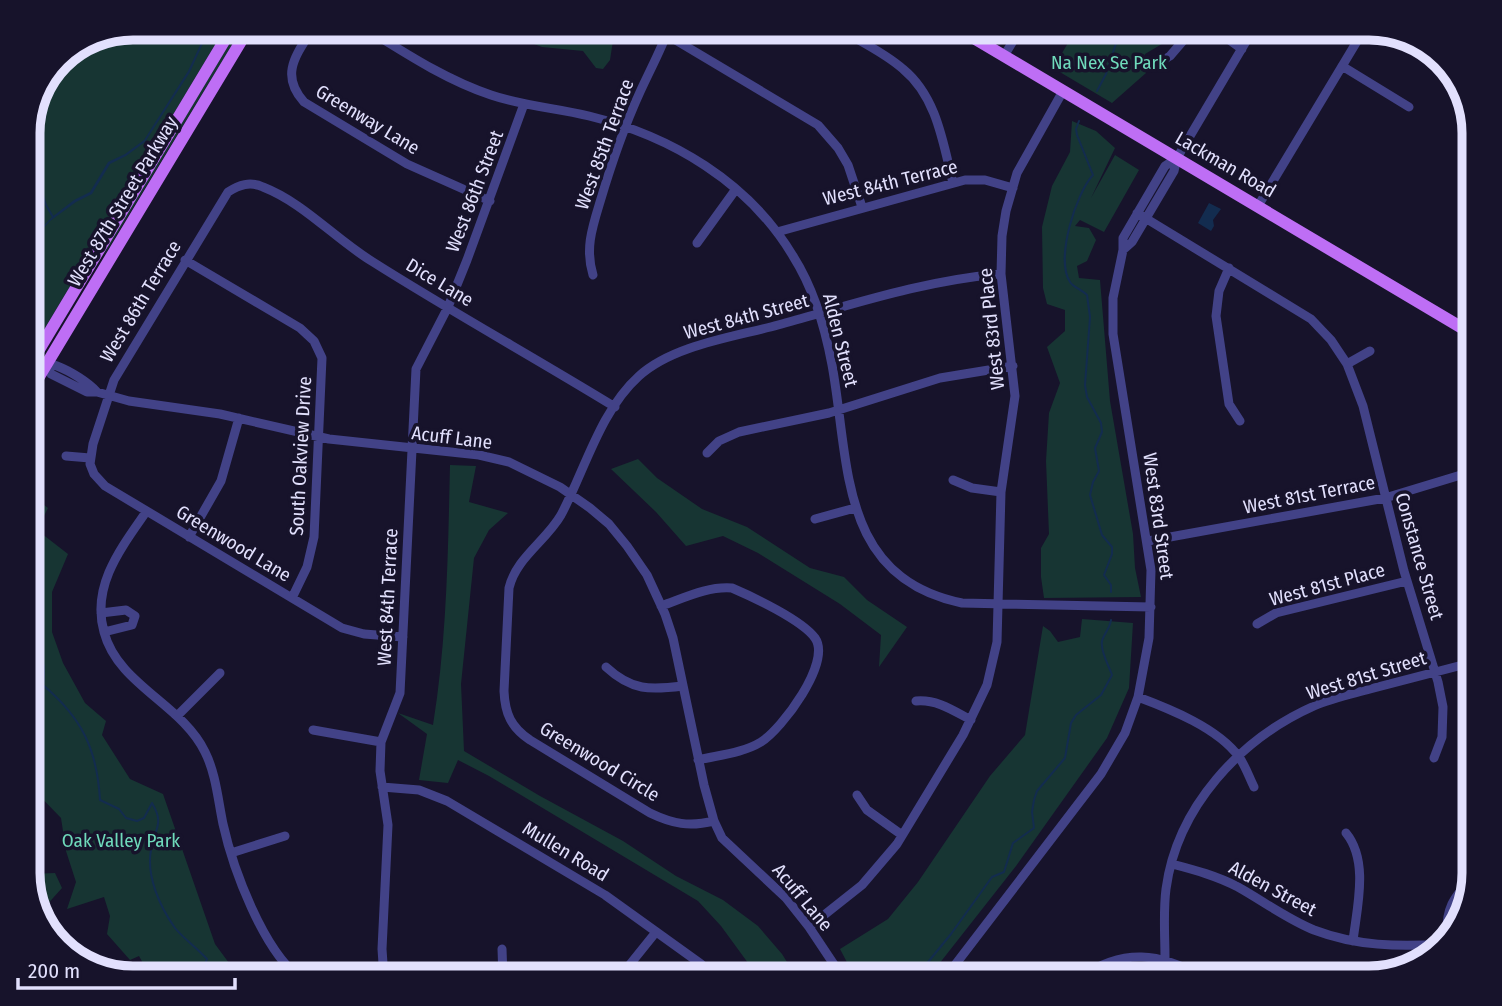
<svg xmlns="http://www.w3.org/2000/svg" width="1502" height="1006" font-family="'Fira Sans Condensed',sans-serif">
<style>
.green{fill:#173533}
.water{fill:#132c4f}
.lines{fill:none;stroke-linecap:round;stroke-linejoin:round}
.stream{stroke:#132c4f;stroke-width:2}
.minor{stroke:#424287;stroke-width:9}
.major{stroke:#be6ef5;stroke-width:12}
.labels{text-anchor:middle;stroke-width:7;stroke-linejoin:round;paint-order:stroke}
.park-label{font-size:19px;fill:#6fdabb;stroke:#17132b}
.street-label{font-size:19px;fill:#e2e0fd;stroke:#17132b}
.rim{fill:none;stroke:#e2e0fd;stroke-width:9}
</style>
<rect width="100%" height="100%" fill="#17132b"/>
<!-- green -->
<path class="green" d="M133,28H225L28,356V126L59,58Z
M239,28H242L103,257L112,238Z
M514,28H541L555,32L581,28H615L610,60L603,69L596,68L583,51L542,47L518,38Z
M1077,28H1157L1172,38L1145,54L1143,66L1146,73L1112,103L1053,68Z
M1072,121L1096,131L1115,148L1091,198L1115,155L1139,170L1104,232L1080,220L1075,226L1089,228L1096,240L1087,261L1077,266L1079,278L1100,280L1110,401L1133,534L1135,568L1141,597L1044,598L1041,577V548L1049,534L1046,461L1049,413L1060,383L1047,347L1065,331V310L1047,304L1043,288L1042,227L1052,186L1070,152Z
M638,459L657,478L702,509L747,527L810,568L844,577L867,600L907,627L879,667L881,635L840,604L758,553L723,536L686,546L656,512L611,469Z
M450,465L476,466L469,502L508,513L489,530L474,558L461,684L464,751L540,796L623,841L676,876L723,900L758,926L782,954L797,978H759L721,926L698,901L489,776L458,760L448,783L419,780L427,734L398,713L433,725C447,639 448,552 450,465Z
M28,493L48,508L37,530L68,554L52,592V632L63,663L85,703L106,721L102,735L130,779L163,794L215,944L240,978H151L139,956L130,960L107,934L110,916L104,897L67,909L76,882L66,851L61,818L28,784Z
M1082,619L1133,623L1129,688L1107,738L1016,866L928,978H862L851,970L840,949L888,919L918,882L990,776L1025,735L1043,626L1050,631L1058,642L1080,637Z
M28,791L44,810L28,824Z
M55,873L62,888L44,908H39L28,880L30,874Z"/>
<!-- water -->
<path class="water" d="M208,28H210L190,72L145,142L126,156L110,164L92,194L76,202L50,221L35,237L28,238L34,236L52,217L74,200L90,192L108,162L125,154L144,140L188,71Z
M1209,203L1221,209L1213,220L1214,226L1211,231L1198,223Z"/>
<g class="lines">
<!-- stream -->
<path class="stream" d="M1097,91L1106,74L1121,28
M1079,121L1076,129L1077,135L1093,175C1076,193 1055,259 1070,282C1073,287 1082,290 1087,295L1090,317L1085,385L1087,397L1101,423L1102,432L1095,448L1099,471L1093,482L1090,495L1102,535L1112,547V554L1104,575L1111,585V592
M28,171L38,182
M40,187L46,205L53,217
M28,641C44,657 46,664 43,685C82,718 97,749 100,800L119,809L126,818L137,821L144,818L152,803C165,824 154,830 151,850C146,876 160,907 175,928C182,937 198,949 207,959L200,978
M915,978L951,934L992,877L1004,872L1013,843L1034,828L1032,812L1034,800L1037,791L1065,758L1071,723L1076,715L1101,695L1112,675C1109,666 1100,651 1102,641C1104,634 1110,628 1111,620"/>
<!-- minor -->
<path class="minor" d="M313,28C297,54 279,74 304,102L407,164L490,201
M365,28C405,53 446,80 491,95C523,106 556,108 589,116C671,136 749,182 793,256C814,289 825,327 832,365C850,463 838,577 962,603L1151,607
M838,28C859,41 884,52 903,69C937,97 943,143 953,183
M1213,28L1242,49
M667,35L818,125L838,148L848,165L862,207
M1004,56L1021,28
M1160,62L1170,56L1194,28
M1342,66L1409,107
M1258,206L1365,28
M1137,213L1311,319L1331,340L1347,364L1363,406L1404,571L1438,682L1443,707L1442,737L1434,758
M777,232L965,180H985L1013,188
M697,243L736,189
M1123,250L1132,242L1174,171L1177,158L1254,28
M185,260L300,328L314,341L322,358L314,537L307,567L292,598
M1229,268L1219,291L1216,316L1229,404L1240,421
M593,275C585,249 592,228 600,202C611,165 624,127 640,92C650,70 661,50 669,28
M35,357C43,362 49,363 57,366C70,371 88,382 97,392
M47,364L51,374L87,392H97L129,401L220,414L329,439L479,455L509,462L560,487L590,508L609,524L627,546L647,575L665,614L673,638L704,785L714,821L722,838L786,898L809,927L843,978
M1347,364L1370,351
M1474,382L1469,399L1474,440
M707,453L719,441L739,432L829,413L940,378L1013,366
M66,456L90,458
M953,480L972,488L1001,492
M146,512C121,548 91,586 104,632C118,685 182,704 205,752C216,774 218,800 223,824C233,869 263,950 300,978
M815,519L855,508
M189,537L221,481L239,418
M1148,541L1385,498L1474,471
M661,606C684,598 708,586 732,588C753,597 802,620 815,638C832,662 782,729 761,742C743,753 719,755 698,760
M101,613L126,610L135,616L132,625L104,632
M1257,624L1276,613L1407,581
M403,637L364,634L342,628L105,486L94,474L90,464L93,444L114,380L228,192C239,185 250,181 263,187C304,203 335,239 373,262C452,312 535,358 615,407
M606,667C632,691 650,690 683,686
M1138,697C1170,709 1218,728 1239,757C1245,765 1249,777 1254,787
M916,701C937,699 954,711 971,720
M177,716L220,673
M313,730L381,742
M382,787L419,790L447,801L605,895L701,964L715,978
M857,795L867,810L902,835
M714,821C689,827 673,824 650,813L530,740C511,727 505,714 504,691L509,588C516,558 546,541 561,515C585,470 600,411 639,376C673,345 734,337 778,325C851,305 925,280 1001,274
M1346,833C1369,861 1357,907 1353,941
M231,853L285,836
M1172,864C1195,870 1217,876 1238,887C1263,901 1287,919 1314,930C1356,946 1399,947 1443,944
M809,927L862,885L897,844L963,735L987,685L997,642L1001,492L1015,396L1001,274L1002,236L1006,211L1017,173L1063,91
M1447,940C1445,908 1453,898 1474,875
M502,949L503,978
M1165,959C1165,936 1163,912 1166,889C1177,807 1240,739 1314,706C1332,698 1352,694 1370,689C1405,680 1439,671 1474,662
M384,978L382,949L388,825L380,771L381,742L400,693L416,369L448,307L467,260L524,104
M619,978L656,932
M945,978L1101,774L1125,733L1138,697L1149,638L1151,570L1113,334V298L1123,250V238L1165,166L1177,158
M1079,978C1123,948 1160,952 1204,978"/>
<!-- major -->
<path class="major" d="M957,28L1474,335
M28,368L232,28
M28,395L249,28"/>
</g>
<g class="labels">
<!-- park labels -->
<g class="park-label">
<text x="1109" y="69">Na Nex Se Park</text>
<text x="121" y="847">Oak Valley Park</text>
</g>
<!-- street labels -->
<g class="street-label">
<text transform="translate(368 119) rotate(31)" y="7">Greenway Lane</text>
<text transform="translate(604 144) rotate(-70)" y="7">West 85th Terrace</text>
<text transform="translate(1226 164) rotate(30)" y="7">Lackman Road</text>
<text transform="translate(890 182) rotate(-14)" y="7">West 84th Terrace</text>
<text transform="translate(474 191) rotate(-69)" y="7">West 86th Street</text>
<text transform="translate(122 201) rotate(-59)" y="7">West 87th Street Parkway</text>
<text transform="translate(440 282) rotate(31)" y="7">Dice Lane</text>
<text transform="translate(140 301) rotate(-59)" y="7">West 86th Terrace</text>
<text transform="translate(746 316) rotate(-15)" y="7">West 84th Street</text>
<text transform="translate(991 329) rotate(-96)" y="7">West 83rd Place</text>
<text transform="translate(841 340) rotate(76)" y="7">Alden Street</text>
<text transform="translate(452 437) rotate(7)" y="7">Acuff Lane</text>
<text transform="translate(300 456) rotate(-87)" y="7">South Oakview Drive</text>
<text transform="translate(1309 494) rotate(-11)" y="7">West 81st Terrace</text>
<text transform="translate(1159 516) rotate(82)" y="7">West 83rd Street</text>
<text transform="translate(234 543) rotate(31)" y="7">Greenwood Lane</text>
<text transform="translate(1420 556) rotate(74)" y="7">Constance Street</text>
<text transform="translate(1327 584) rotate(-15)" y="7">West 81st Place</text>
<text transform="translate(387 597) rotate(-87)" y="7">West 84th Terrace</text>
<text transform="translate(1366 675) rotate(-17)" y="7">West 81st Street</text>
<text transform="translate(600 761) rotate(31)" y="7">Greenwood Circle</text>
<text transform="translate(566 851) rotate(31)" y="7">Mullen Road</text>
<text transform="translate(1273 888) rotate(28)" y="7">Alden Street</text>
<text transform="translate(803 897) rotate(50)" y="7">Acuff Lane</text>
</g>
</g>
<!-- crop -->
<path d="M0 0H1502V1006H0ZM133 40H1369A93 93 0 0 1 1462 133V873A93 93 0 0 1 1369 966H133A93 93 0 0 1 40 873V133A93 93 0 0 1 133 40Z" fill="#17132b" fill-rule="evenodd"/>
<path class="rim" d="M133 40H1369A93 93 0 0 1 1462 133V873A93 93 0 0 1 1369 966H133A93 93 0 0 1 40 873V133A93 93 0 0 1 133 40Z"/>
<!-- scale -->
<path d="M18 978v10h217v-10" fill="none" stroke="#e2e0fd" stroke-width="3.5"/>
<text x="28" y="978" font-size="21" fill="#e2e0fd" stroke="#17132b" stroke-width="5" paint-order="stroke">200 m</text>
</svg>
